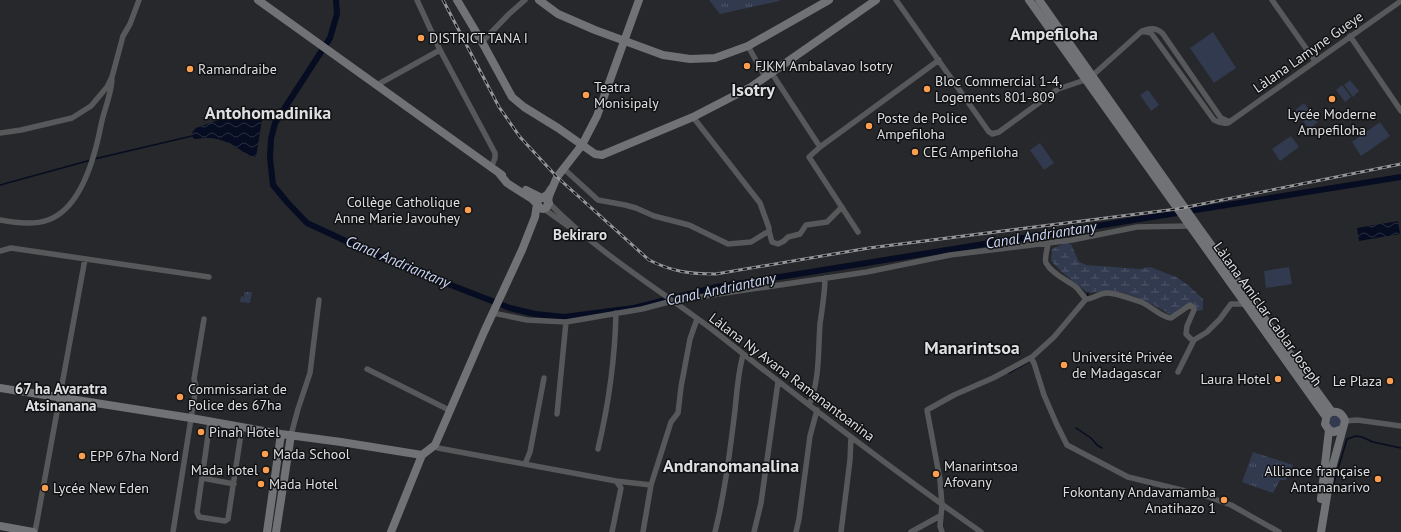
<svg xmlns="http://www.w3.org/2000/svg" width="1401" height="532" font-family="'PT Sans',sans-serif">
<style>
.grass{fill:#323a4f}
.forest{fill:url(#forest-crowns)}
.wetland{fill:url(#wetland-marsh)}
.park{fill:url(#park-tufts)}
.water{fill:url(#water-waves)}
.lines{fill:none;stroke-linecap:round;stroke-linejoin:round}
.stream{stroke:#060c21;stroke-width:1.5}
.canal{stroke:#060c21;stroke-width:6}
.street{stroke:#57585a;stroke-width:5.5}
.secondary{stroke:#717275;stroke-width:8}
.rail-casing{stroke:#959699;stroke-width:3}
.rail{stroke:#111113;stroke-width:1.5;stroke-dasharray:4.5;stroke-linecap:butt}
.poi-dot{fill:#fb9e50;stroke:#111113;stroke-width:1.5}
.labels{text-anchor:middle;stroke-width:3;stroke-linejoin:round;paint-order:stroke}
.poi-label{font-size:14px;fill:#dedfe1;stroke:#111113;text-anchor:start}
.street-label{font-size:14px;fill:#dedfe1;stroke:#111113}
.neighbourhood-label{font-size:15px;font-weight:bold;fill:#dedfe1;stroke:#111113}
.water-label{font-size:15px;font-style:italic;fill:#cad7f7;stroke:#111113}
.district-label{font-size:18px;font-weight:bold;fill:#dedfe1;stroke:#111113}
</style>
<defs>
<pattern id="forest-crowns" width="20" height="18" patternUnits="userSpaceOnUse"><rect width="20" height="18" fill="#323a4f"/><path d="M2 6a3 3 0 1 1 6 0M12 15a3 3 0 1 1 6 0" fill="none" stroke="#4f5668"/></pattern>
<pattern id="wetland-marsh" width="20" height="14" patternUnits="userSpaceOnUse"><rect width="20" height="14" fill="#323a4f"/><path d="M1 5h8M5 5V1M11 12h8M15 12V8" fill="none" stroke="#4f5668"/></pattern>
<pattern id="park-tufts" width="24" height="20" patternUnits="userSpaceOnUse"><rect width="24" height="20" fill="#323a4f"/><path d="M3 7l-1-3M5 7V3M7 7l1-3M15 17l-1-3M17 17v-4M19 17l1-3" fill="none" stroke="#4f5668"/></pattern>
<pattern id="water-waves" width="16" height="10" patternUnits="userSpaceOnUse"><rect width="16" height="10" fill="#060c21"/><path d="M0 5q4-4 8 0t8 0" fill="none" stroke="#2a2f41"/></pattern>
</defs>
<rect width="100%" height="100%" fill="#27282b"/>
<!-- grass -->
<path class="grass" d="M1213,32L1236,68L1214,83L1190,48Z
M1350,80L1359,91L1353,97L1344,85Z
M1342,85L1351,97L1345,102L1336,90Z
M1148,90L1159,105L1151,111L1140,95Z
M1304,103L1318,122L1309,129L1295,110Z
M1380,122L1390,136L1361,156L1352,142Z
M1291,136L1299,147L1280,161L1272,149Z
M1040,143L1054,163L1044,170L1030,150Z
M1289,267L1292,284L1266,288L1264,271Z
M1329 422a6 6 0 1 1 12 0a6 6 0 1 1-12 0Z"/>
<!-- forest -->
<path class="forest" d="M244,292H252L250,303L240,302L241,296L244,297Z"/>
<!-- wetland -->
<path class="wetland" d="M1065,243L1071,244L1079,262L1087,265L1139,269L1150,267L1176,277L1188,285L1203,299V310L1197,311L1191,305L1171,315C1153,304 1129,291 1107,291C1100,291 1094,292 1088,293L1063,273L1051,261L1052,249Z"/>
<!-- park -->
<path class="park" d="M709,0H780L779,1L720,14Z
M1253,452L1293,465L1286,480H1280L1273,493L1242,482Z"/>
<!-- water -->
<path class="water" d="M253,108L262,111L263,114L256,157C247,156 242,150 234,146C218,137 211,137 194,139L192,136L193,131L196,128Z
M1398,221L1400,234L1359,241L1357,228Z"/>
<g class="lines">
<!-- stream -->
<path class="stream" d="M94,159L192,136
M0,185L91,160
M1087,298L1088,293
M1009,373L1030,361
M1076,428L1091,438L1097,445L1102,448
M1332,489L1347,439L1356,436L1362,437L1373,442L1401,448"/>
<!-- canal -->
<path class="canal" d="M336,0L337,14L330,38L275,123L271,139L270,158L273,185L287,202L307,223L389,261L510,308L535,314L564,317L634,308L717,287L1401,177"/>
<!-- street -->
<path class="street" d="M417,0L440,50
M896,0L989,132L992,133V134L999,132L1058,89L1085,80L1092,76L1142,31C1150,28 1156,27 1163,34L1221,118L1230,122
M1272,0L1315,61
M1142,31L1151,33L1214,120C1219,123 1222,124 1228,123L1401,1
M1350,36L1401,111
M482,42L509,14L525,0
M748,46L765,77
M771,72L820,147
M377,85L440,50L495,153V158L491,168
M0,133L21,130L72,118L91,106L107,87L112,77L123,36L130,24L139,0
M563,168L598,200L625,205L636,208L654,216L689,225L728,244L751,242L769,231V228L760,203L693,117
M549,203C599,254 662,291 718,334C804,402 891,469 981,532
M544,209L568,226
M0,220C15,223 34,225 48,220C82,208 95,156 101,125C104,110 111,95 112,80
M769,231L772,242L778,244L784,241L788,237L800,234L806,225L827,222L842,207
M858,232L809,157L820,147L939,60
M1048,242C1048,248 1044,258 1046,263C1052,274 1067,280 1076,287C1079,290 1082,295 1086,299
M0,251L11,248L209,277
M1086,299C1093,299 1099,293 1107,293C1116,293 1132,299 1141,302C1151,306 1162,318 1171,318L1190,305L1194,308V310L1187,326L1186,334L1191,339L1194,340
M493,313L527,320L566,322L642,309L672,301L867,272L950,255L1072,240L1137,227L1189,226
M1031,358L1034,363L1044,395L1057,425L1067,445L1128,477L1206,496L1231,505L1279,532
M367,369L449,410
M1178,372L1194,340L1207,332L1220,319L1231,304H1244
M809,405C820,381 818,350 820,324C822,309 825,293 825,278
M557,414L566,322
M1345,421L1357,420L1401,426
M210,422L197,512L199,517L225,521L228,519L242,427
M291,435L298,409L310,373L319,300
M435,445L438,448L616,481L621,488L612,532
M598,449C608,407 615,356 616,313
M525,464L530,452L544,378
M202,478L234,484
M616,481L651,485
M35,532L85,259
M173,532L196,387L194,379L204,319
M643,532L651,485L671,422L678,413L681,387L690,339L697,319
M715,532C725,492 730,451 735,410C737,391 738,373 743,355
M754,532L761,503L778,382
M796,532L799,519L810,436L817,410
M841,532L850,460L851,437
M911,532L940,516
M942,532L940,526L942,505L940,480L927,410L954,395L993,378L1032,357L1054,337L1086,299"/>
<!-- secondary -->
<path class="secondary" d="M258,0L502,175
M457,0L482,42L512,97L524,107L558,128L595,154L602,155L693,117L751,87L876,0
M539,0L558,14L595,30L663,55L690,59L715,58L748,46L829,0
M1029,0C1127,139 1226,278 1326,417
M1039,0L1199,228L1332,412
M526,190L542,198L548,194L551,189
M549,203C548,199 545,197 540,198L537,202C538,208 543,211 547,207L549,196L557,177L582,145L597,116L639,0
M0,388L191,418L281,434L341,442L422,455
M1321,499L1329,430
M0,526L33,532
M267,532L281,434
M276,532L291,435
M391,532L422,455L435,445L484,332L522,250L535,217L537,204L532,199L507,183L498,172
M1321,532L1331,472L1345,421C1342,412 1335,409 1327,415L1325,424L1329,430L1334,432L1342,429"/>
<defs>
<path id="rail" d="M443,0L499,107L520,137L557,177L649,260C673,272 690,274 716,274L869,248L1177,209L1401,164"/>
</defs>
<!-- rail casing -->
<use href="#rail" class="rail-casing"/>
<!-- rail -->
<use href="#rail" class="rail"/>
</g>
<!-- markers -->
<g class="poi-dot">
<circle cx="421" cy="38" r="4"/>
<circle cx="747" cy="66" r="4"/>
<circle cx="190" cy="69" r="4"/>
<circle cx="927" cy="89" r="4"/>
<circle cx="586" cy="95" r="4"/>
<circle cx="1332" cy="99" r="4"/>
<circle cx="869" cy="126" r="4"/>
<circle cx="915" cy="152" r="4"/>
<circle cx="468" cy="210" r="4"/>
<circle cx="1064" cy="365" r="4"/>
<circle cx="1278" cy="379" r="4"/>
<circle cx="1390" cy="381" r="4"/>
<circle cx="180" cy="397" r="4"/>
<circle cx="201" cy="432" r="4"/>
<circle cx="265" cy="454" r="4"/>
<circle cx="82" cy="456" r="4"/>
<circle cx="266" cy="470" r="4"/>
<circle cx="936" cy="474" r="4"/>
<circle cx="1378" cy="479" r="4"/>
<circle cx="261" cy="484" r="4"/>
<circle cx="45" cy="488" r="4"/>
<circle cx="1224" cy="500" r="4"/>
</g>
<g class="labels">
<!-- poi labels -->
<g class="poi-label">
<text x="429" y="43">DISTRICT TANA I</text>
<text x="755" y="71">FJKM Ambalavao Isotry</text>
<text x="198" y="74">Ramandraibe</text>
<text x="935" y="86">Bloc Commercial 1-4,<tspan x="935" dy="16">Logements 801-809</tspan></text>
<text x="594" y="92">Teatra<tspan x="594" dy="16">Monisipaly</tspan></text>
<text x="1332" y="119" text-anchor="middle">Lycée Moderne<tspan x="1332" dy="16">Ampefiloha</tspan></text>
<text x="877" y="123">Poste de Police<tspan x="877" dy="16">Ampefiloha</tspan></text>
<text x="923" y="157">CEG Ampefiloha</text>
<text x="460" y="207" text-anchor="end">Collège Catholique<tspan x="460" dy="16">Anne Marie Javouhey</tspan></text>
<text x="1072" y="362">Université Privée<tspan x="1072" dy="16">de Madagascar</tspan></text>
<text x="1270" y="384" text-anchor="end">Laura Hotel</text>
<text x="1382" y="386" text-anchor="end">Le Plaza</text>
<text x="188" y="394">Commissariat de<tspan x="188" dy="16">Police des 67ha</tspan></text>
<text x="209" y="437">Pinah Hotel</text>
<text x="273" y="459">Mada School</text>
<text x="90" y="461">EPP 67ha Nord</text>
<text x="944" y="471">Manarintsoa<tspan x="944" dy="16">Afovany</tspan></text>
<text x="258" y="475" text-anchor="end">Mada hotel</text>
<text x="1370" y="476" text-anchor="end">Alliance française<tspan x="1370" dy="16">Antananarivo</tspan></text>
<text x="269" y="489">Mada Hotel</text>
<text x="53" y="493">Lycée New Eden</text>
<text x="1216" y="497" text-anchor="end">Fokontany Andavamamba<tspan x="1216" dy="16">Anatihazo 1</tspan></text>
</g>
<!-- street labels -->
<g class="street-label">
<text transform="translate(1308 52) rotate(-35)" y="5">Làlana Lamyne Gueye</text>
<text transform="translate(1268 314) rotate(54)" y="5">Làlana Amiclar Cablar Joseph</text>
<text transform="translate(792 377) rotate(37)" y="5">Làlana Ny Avana Ramanantoanina</text>
</g>
<!-- neighbourhood labels -->
<g class="neighbourhood-label">
<text x="580" y="240">Bekiraro</text>
<text x="61" y="394">67 ha Avaratra<tspan x="61" dy="17">Atsinanana</tspan></text>
</g>
<!-- water labels -->
<g class="water-label">
<text transform="translate(1041 235) rotate(-9)" y="5">Canal Andriantany</text>
<text transform="translate(398 262) rotate(23)" y="5">Canal Andriantany</text>
<text transform="translate(721 289) rotate(-12)" y="5">Canal Andriantany</text>
</g>
<!-- district labels -->
<g class="district-label">
<text x="1054" y="40">Ampefiloha</text>
<text x="753" y="96">Isotry</text>
<text x="268" y="119">Antohomadinika</text>
<text x="972" y="354">Manarintsoa</text>
<text x="731" y="472">Andranomanalina</text>
</g>
</g>
</svg>
